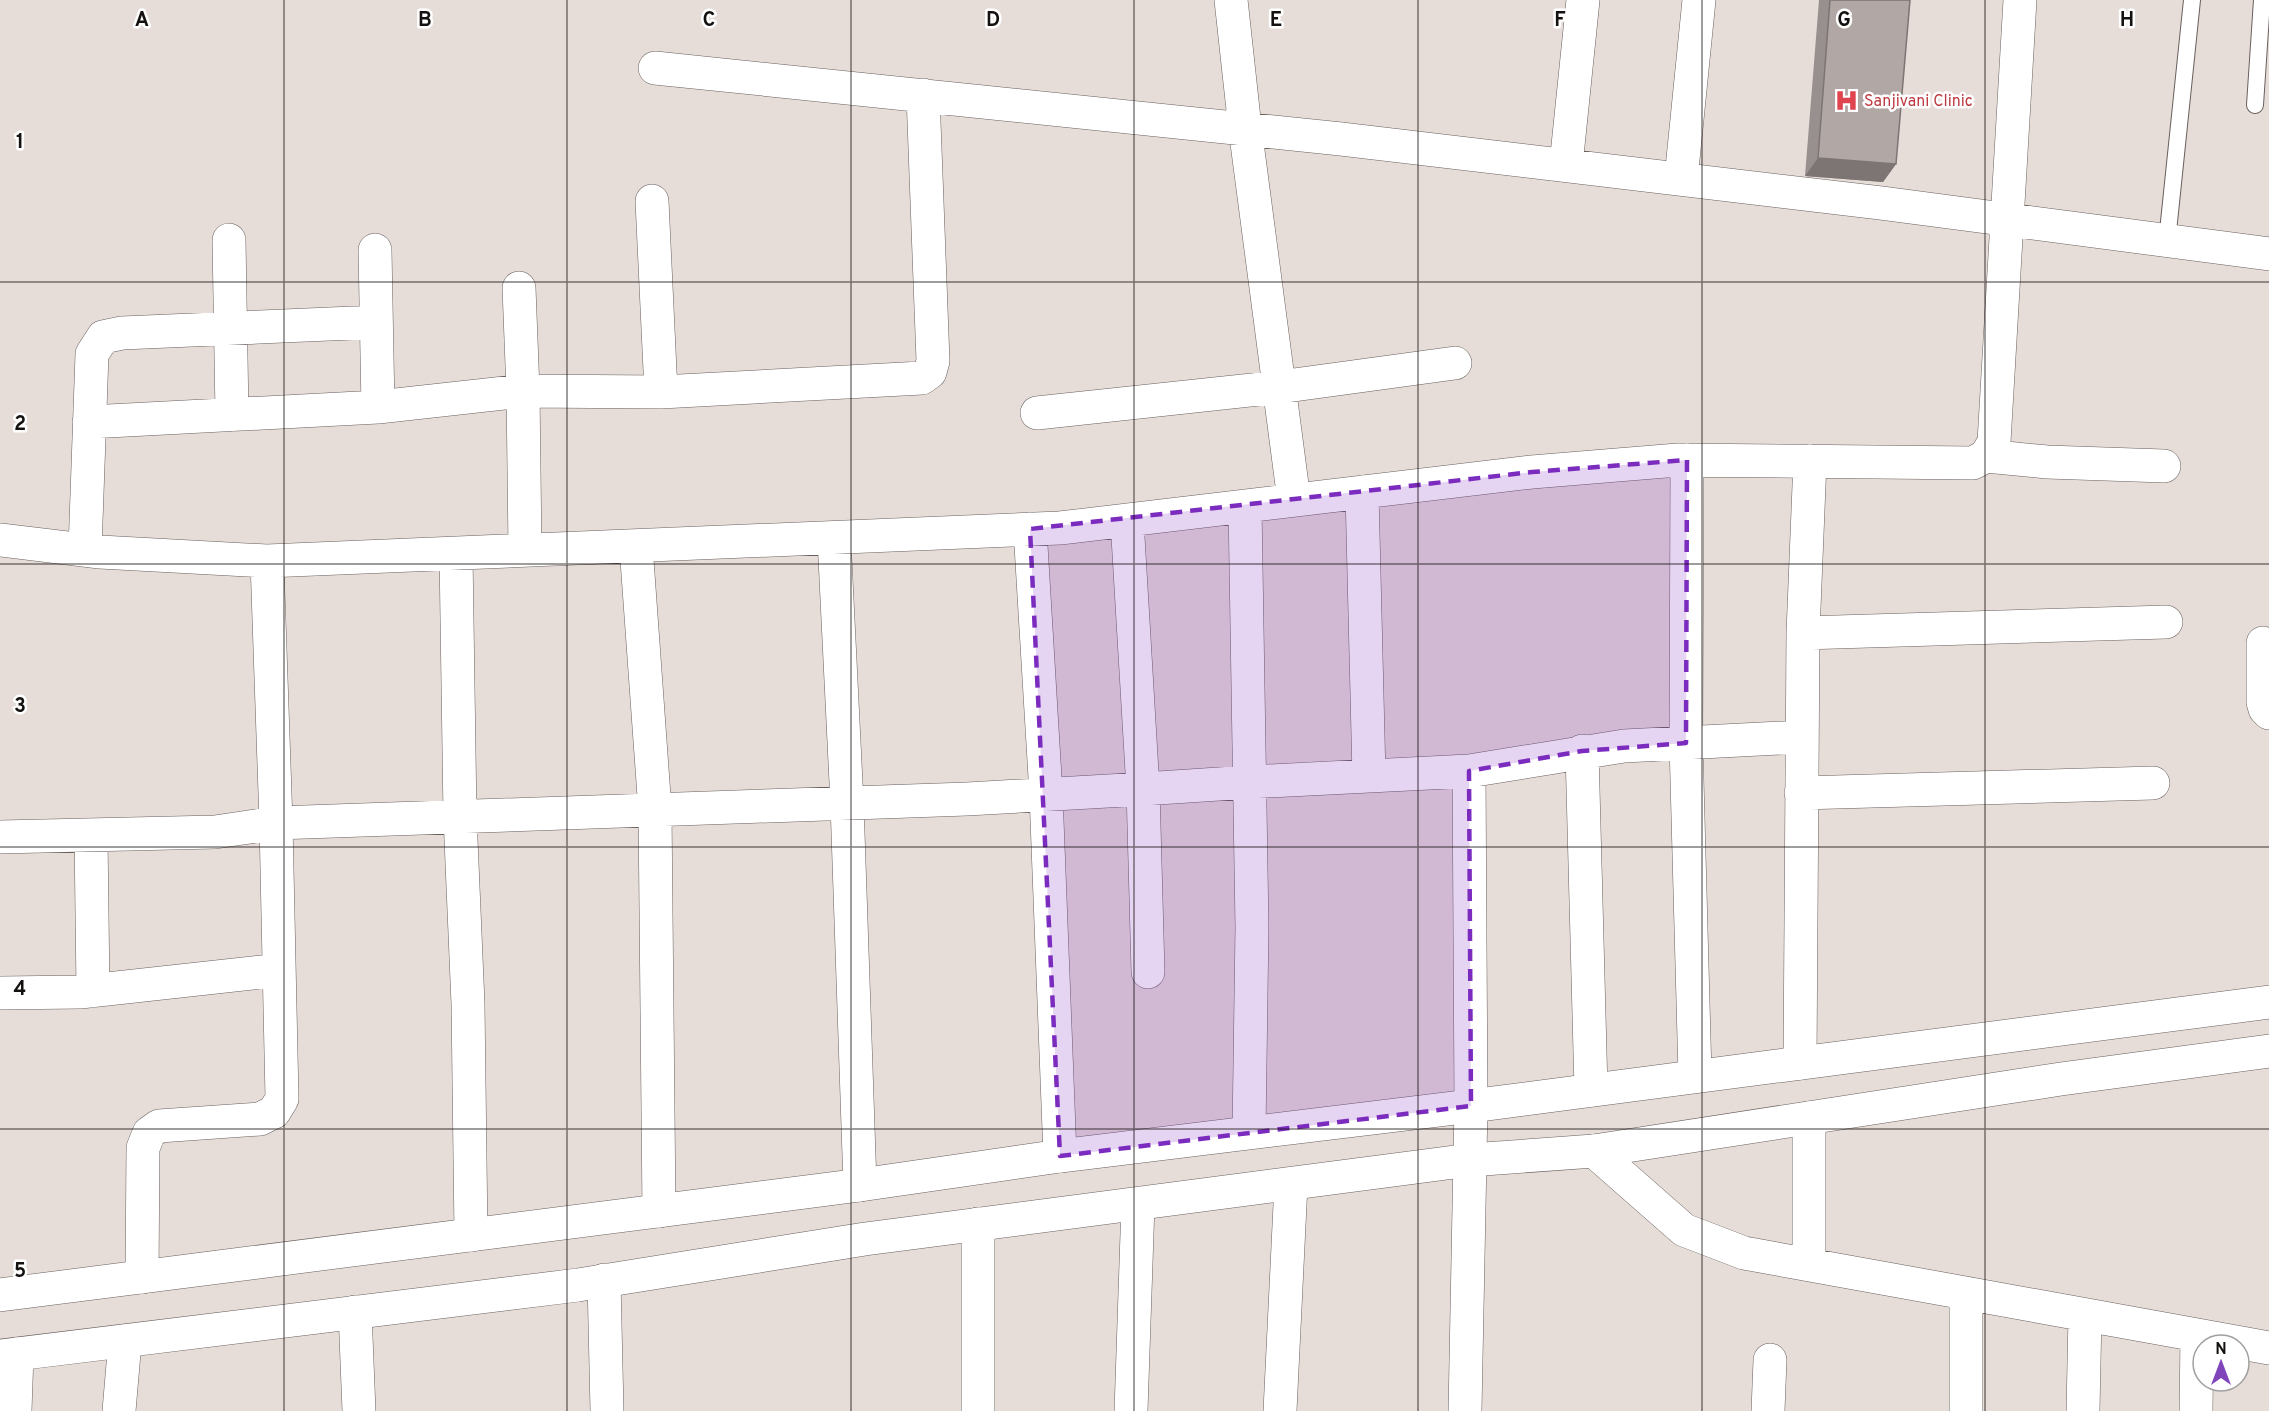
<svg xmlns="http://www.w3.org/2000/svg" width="2269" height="1411" font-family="Overpass,sans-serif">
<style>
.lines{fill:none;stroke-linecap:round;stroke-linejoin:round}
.lane-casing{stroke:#69605d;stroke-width:18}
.street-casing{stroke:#69605d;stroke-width:34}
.secondary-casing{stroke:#69605d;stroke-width:34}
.lane{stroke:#fff;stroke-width:16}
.street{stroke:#fff;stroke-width:33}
.secondary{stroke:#fff;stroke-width:33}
.wall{fill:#98908e}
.shaded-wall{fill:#7c7574}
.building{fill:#b1a7a5;stroke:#7c7574;stroke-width:1.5}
.marked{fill:#7b2cbf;fill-opacity:0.2;stroke:#7b2cbf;stroke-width:4.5;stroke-dasharray:12 8;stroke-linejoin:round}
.grid{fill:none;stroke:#151110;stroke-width:1.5;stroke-opacity:0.55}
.labels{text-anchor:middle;stroke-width:5;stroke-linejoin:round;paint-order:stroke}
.health-label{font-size:16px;fill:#be3a42;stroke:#fff;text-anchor:start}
.grid-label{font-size:20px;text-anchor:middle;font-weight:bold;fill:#151110;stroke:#fff;stroke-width:5;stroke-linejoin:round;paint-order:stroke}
</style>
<rect width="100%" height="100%" fill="#e6ddd9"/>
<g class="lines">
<defs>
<path id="lane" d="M2255,105L2262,0
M2167,241L2192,0"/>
<path id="street" d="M1231,0L1245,128L1294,500
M655,68L1341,139L1881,203L2269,254
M1566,165L1583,0
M1681,179L1699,0
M652,201L661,392
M229,240L232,415
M375,250L378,407
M519,288L523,391L525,550
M1037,413L1279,387L1455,363
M89,422L378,407L523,391L661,392L922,378L930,372L933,361L923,95
M1986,456L2047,462L2164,466
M1687,460L1686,743L1695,1076
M1362,492L1369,776
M1245,506L1252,927L1249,1132
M1127,520L1143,789L1148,972
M1030,529L1046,794L1060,1156
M834,538L847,803L860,1185
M0,540L100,552L267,561L1060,528L1532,472L1678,460L1973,463L1986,456L1994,442L2020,0
M636,546L655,810L659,1211
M85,550L92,354L103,337L122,333L376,322
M456,554L460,816L468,1004L471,1235
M1803,633L2166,622
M2263,643V702L2265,709L2269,713
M1582,751L1591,1090
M1801,793L2153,783
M91,835L93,991
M0,837L215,832L276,823L967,799L1143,789L1249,782L1469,771L1624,746L1801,737
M0,993L80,992L279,970
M1800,1063L1803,633L1810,461
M1594,1151L1684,1230L1744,1253L2269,1348
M1809,1264V1118
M142,1277L143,1148L149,1133L159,1126L260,1119L274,1112L282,1099L276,823L267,561
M604,1280L607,1411
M355,1312L359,1411
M15,1411L17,1354
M119,1411L125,1341
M978,1411V1224
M1131,1411L1138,1204
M1280,1411L1291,1184
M1465,1411L1471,1106L1469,771
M1768,1411L1770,1360
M1966,1411V1293
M2083,1411L2085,1315
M2196,1411L2197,1335"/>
<path id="secondary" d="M0,1295L860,1185L1060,1156L1471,1106L2269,1002
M0,1356L578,1285L865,1239L1470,1160L1594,1151L2061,1079L2269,1051"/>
</defs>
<!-- lane casing -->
<use href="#lane" class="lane-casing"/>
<!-- street casing -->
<use href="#street" class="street-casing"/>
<!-- secondary casing -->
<use href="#secondary" class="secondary-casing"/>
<!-- lane -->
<use href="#lane" class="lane"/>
<!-- street -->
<use href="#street" class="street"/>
<!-- secondary -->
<use href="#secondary" class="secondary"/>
</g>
<!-- wall -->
<path class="wall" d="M1819,0H1910L1896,164L1883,182L1805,176Z"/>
<!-- shaded-wall -->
<path class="shaded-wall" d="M1818,158L1896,164L1883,182L1805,176Z"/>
<!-- building -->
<path class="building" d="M1830,0H1910L1896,164L1818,158Z"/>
<!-- marked area -->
<path class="marked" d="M1687,460L1686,743L1582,751L1469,771L1471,1106L1060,1156L1030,529L1532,472Z"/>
<!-- grid -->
<path class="grid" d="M284,0V1411M567,0V1411M851,0V1411M1134,0V1411M1418,0V1411M1702,0V1411M1985,0V1411M0,282H2269M0,564H2269M0,847H2269M0,1129H2269"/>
<!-- icons -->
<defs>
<symbol id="hospital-bare" viewBox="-9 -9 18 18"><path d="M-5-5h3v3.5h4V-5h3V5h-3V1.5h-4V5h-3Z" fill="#e0444e" stroke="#fff" stroke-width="2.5" paint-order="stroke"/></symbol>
</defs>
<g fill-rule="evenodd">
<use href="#hospital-bare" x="1830" y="84" width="33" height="33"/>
</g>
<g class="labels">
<!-- health labels -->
<g class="health-label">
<text x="1864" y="106">Sanjivani Clinic</text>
</g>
</g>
<g class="grid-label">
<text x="142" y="26">A</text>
<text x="425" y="26">B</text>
<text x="709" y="26">C</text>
<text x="993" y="26">D</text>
<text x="1276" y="26">E</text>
<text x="1560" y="26">F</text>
<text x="1844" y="26">G</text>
<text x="2127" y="26">H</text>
<text x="20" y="148">1</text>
<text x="20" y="430">2</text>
<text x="20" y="712">3</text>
<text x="20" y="995">4</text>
<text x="20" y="1277">5</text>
</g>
<!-- north arrow -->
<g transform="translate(2221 1363)"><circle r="28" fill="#ffffff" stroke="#a1a09f" stroke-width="1.5"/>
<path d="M0-4.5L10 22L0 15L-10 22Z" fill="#8045bb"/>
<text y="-9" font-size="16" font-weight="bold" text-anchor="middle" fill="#151110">N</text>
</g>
</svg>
